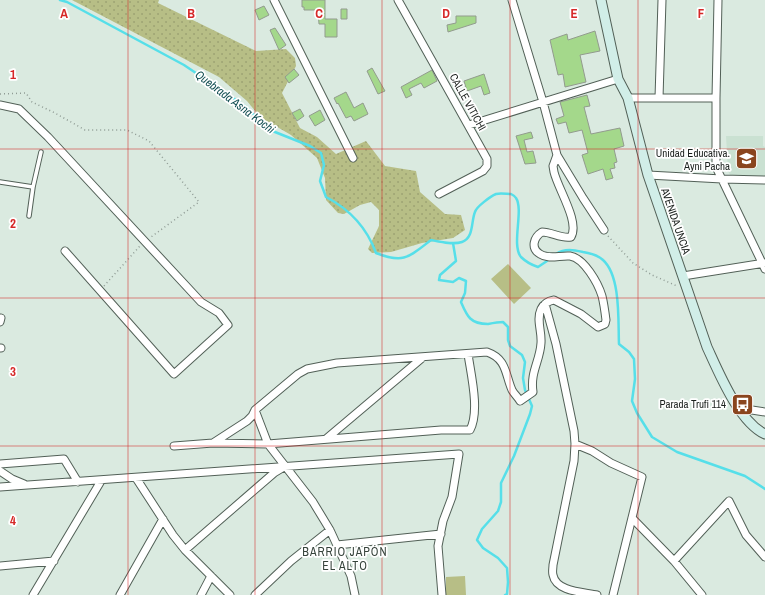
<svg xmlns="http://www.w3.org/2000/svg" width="765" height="595" font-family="'Archivo Narrow',sans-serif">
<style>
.built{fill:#cae1d2}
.grass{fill:url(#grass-dots)}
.garden{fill:#b7be86}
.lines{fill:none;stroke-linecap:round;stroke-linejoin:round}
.stream{stroke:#56dfe9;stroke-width:2.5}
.building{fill:#a4d88b;stroke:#929b8e}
.lane-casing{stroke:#526057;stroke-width:5.5}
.street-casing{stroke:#526057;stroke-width:9}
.secondary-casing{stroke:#526057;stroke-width:11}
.path{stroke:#8f9b94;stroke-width:1.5;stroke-dasharray:1 3;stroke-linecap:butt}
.lane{stroke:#fff;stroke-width:3.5}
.street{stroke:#fff;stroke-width:7}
.secondary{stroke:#d1eee8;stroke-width:9}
.grid{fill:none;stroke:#d62828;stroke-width:1;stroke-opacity:0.55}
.labels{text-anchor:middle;stroke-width:3.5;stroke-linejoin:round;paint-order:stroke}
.street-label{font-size:11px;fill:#1a1f1c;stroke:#fff}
.poi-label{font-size:11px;fill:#1a1f1c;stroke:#fff;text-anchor:end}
.water-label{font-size:12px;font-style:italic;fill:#124e52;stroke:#fff}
.neighbourhood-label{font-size:12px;letter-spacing:1px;fill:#36433b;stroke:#fff}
.grid-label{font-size:13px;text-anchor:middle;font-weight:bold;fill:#d62828;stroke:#fff;stroke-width:3.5;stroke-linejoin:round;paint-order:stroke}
</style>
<defs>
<pattern id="grass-dots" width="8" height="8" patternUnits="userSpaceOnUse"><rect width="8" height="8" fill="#b7be86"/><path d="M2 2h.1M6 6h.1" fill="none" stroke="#9da373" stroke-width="1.8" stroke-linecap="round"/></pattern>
</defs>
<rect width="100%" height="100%" fill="#daeae0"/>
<!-- built -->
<path class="built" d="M726,136H763V146L765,147V177L733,176L730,175L728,171Z"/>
<!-- grass -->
<path class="grass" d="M72,0H159L158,3L256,51L286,49L295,58L296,66L282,93L300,128L317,137L336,154L366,141L385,166L416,171L420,192L445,214L461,215L465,230L453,238L422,243L391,252L372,253L368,249L379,226V210L371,202L360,205L344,214L338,213L326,200L325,178L317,158L291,135L260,117L247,101L219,77Z"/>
<!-- garden -->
<path class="garden" d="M508,264L531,288L514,304L491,279Z
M465,576L466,595H446V577Z"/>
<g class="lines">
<!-- stream -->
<path class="stream" d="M60,0L67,2L184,65L245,106L270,130L310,146L321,153L324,165L320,181L326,197C349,209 367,228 376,253C404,264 409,257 431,240C441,242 453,245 462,242C474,238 471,221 475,212C476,207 491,196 496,194C500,193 507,194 511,194C513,195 515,196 516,198C524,210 511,245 521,257C526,262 532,265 538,267L547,261
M453,243L456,261L440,275L439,280L453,282L459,278L466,281L465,293L461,302C467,316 470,324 488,324C493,323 498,322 503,322L508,327V340L510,346L522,355L525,362L523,378L525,390L532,406L530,414L514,456L501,483V502L498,511L482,529L477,540L483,548L498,558L507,568L508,582L507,594L505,595
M556,254C565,248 574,250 583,252C589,253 599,256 603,260C621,276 618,322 619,344L629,352L634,359L635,379L632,401L637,413L652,437L677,452L745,476L765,489"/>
</g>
<!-- building -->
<path class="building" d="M302,0H325V19H337V37H325V24H319L318,11H316V10H304V7H302Z
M264,6L269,15L259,20L255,10Z
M341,9H347V19H341Z
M456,16H476V23L448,32L447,25L456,23Z
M275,28L286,45L279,50L270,30Z
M595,31L600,51L580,55L586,82L565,87L563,74L558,75L550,40L567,34L568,40Z
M372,68L385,91L378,94L367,71Z
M294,69L299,75L289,83L285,77Z
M432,70L437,81L424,88L421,83L409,89L412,95L406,98L401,87Z
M484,74L490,93L484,95L481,86L467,91L464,81Z
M346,92L354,108L363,103L368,114L354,121L351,116L346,118L338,103L337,104L334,98Z
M587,95L590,106L584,107L591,134L620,128L624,146L614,149L617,162L614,163L615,168L610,169L613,178L606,180L603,169L588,174L582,155L588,153L582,130L569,133L566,122L558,124L556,119L564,116L560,102Z
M300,109L304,116L297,121L292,113Z
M320,110L325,120L315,126L309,116Z
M531,132L533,138L524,140L527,152L533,151L536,163L525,164L516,136Z"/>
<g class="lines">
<defs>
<path id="lane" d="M0,182L33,187
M29,216L33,187L41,152"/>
<path id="street" d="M274,0L353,158
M398,0L487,159V166L483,171L439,194
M512,0L543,102L557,155L583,198L604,230
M718,0L716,98V167L765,269
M628,98H716
M659,98L662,0
M0,105L19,109L48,137L201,302L219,313L228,325L174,374L65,251
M469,125L618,79
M648,175L722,179L765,180
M683,276L765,263
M545,304L556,344L574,431L575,444L574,461L553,565C553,568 552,572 553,575C556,592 584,592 597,595
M0,322L1,318
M0,348H1
M739,408L765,412
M255,410L268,444L313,502L330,530L351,576L355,595
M326,439L422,358
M213,443L247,421L252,416L255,410L298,374L307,369L337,363L487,352C507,359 505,374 512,390C514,394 518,397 520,401L533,392C530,372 540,361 541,343C542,331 536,320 541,309C544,303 548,301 554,300L581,314L598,327L605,324L606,320C605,312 604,304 602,296C598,283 584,258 570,256C560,255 549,260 540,254C530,248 534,237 542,232C552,232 561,239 571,237C580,222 558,189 554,172L553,166L557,155
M575,444L592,451L611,463L642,477L613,595
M174,446L213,443L268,444L441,430H470C480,411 471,375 468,354
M0,464L64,459L78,482
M0,471L12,479L24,484
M136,478L173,535L185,550L230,595
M0,487L459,454L452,497L443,521L438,546L442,595
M632,518L674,561L702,595
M337,545L441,534
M185,550L274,473L284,467
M674,561L729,501L746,535L765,557
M0,566L54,561
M33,595L101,481
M120,595L163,519
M201,595L211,576
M255,595L291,561L330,530"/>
<path id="secondary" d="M601,0L618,79L628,98L648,175L707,347C719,373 739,422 765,434"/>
</defs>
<!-- lane casing -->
<use href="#lane" class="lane-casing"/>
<!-- street casing -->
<use href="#street" class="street-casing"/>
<!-- secondary casing -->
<use href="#secondary" class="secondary-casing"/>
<!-- path -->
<path class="path" d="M0,94L26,93L32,102L55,113L85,130H127L149,141L199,202L151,237
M608,236L633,263L652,275L677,286
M104,286L140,246"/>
<!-- lane -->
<use href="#lane" class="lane"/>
<!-- street -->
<use href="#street" class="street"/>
<!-- secondary -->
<use href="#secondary" class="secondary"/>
</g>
<!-- grid -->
<path class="grid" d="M128,0V595M255,0V595M382,0V595M510,0V595M638,0V595M0,149H765M0,298H765M0,446H765"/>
<!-- icons -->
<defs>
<symbol id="school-square" viewBox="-11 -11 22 22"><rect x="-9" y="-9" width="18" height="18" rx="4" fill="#8a451e" stroke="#fff"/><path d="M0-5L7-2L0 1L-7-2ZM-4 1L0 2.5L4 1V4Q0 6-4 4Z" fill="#fff"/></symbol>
<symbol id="bus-square" viewBox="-11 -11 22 22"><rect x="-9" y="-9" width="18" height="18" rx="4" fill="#8a451e" stroke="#fff"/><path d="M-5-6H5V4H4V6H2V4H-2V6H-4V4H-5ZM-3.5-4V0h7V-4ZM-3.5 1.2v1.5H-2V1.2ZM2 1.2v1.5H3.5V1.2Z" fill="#fff"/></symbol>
</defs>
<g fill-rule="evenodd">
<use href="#school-square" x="734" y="146" width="25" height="25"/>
<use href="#bus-square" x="730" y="392" width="25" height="25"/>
</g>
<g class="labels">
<!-- street labels -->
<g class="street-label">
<text transform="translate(468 102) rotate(61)" y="4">CALLE VITICHI</text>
<text transform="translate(676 221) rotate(71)" y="4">AVENIDA UNCIA</text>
</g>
<!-- poi labels -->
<g class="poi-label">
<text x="730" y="157">Unidad Educativa.<tspan x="730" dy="13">Ayni Pacha</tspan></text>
<text x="726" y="408">Parada Trufi 114</text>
</g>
<!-- water labels -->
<g class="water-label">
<text transform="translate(235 102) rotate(37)" y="4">Quebrada Asna Kochi</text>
</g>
<!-- neighbourhood labels -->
<g class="neighbourhood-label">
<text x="345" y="556">BARRIO JAPÓN<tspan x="345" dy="14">EL ALTO</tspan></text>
</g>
</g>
<g class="grid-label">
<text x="64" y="18">A</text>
<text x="191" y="18">B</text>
<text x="319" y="18">C</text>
<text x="446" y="18">D</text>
<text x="574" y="18">E</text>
<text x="701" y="18">F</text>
<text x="13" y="79">1</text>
<text x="13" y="228">2</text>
<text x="13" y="376">3</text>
<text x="13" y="525">4</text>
</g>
</svg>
